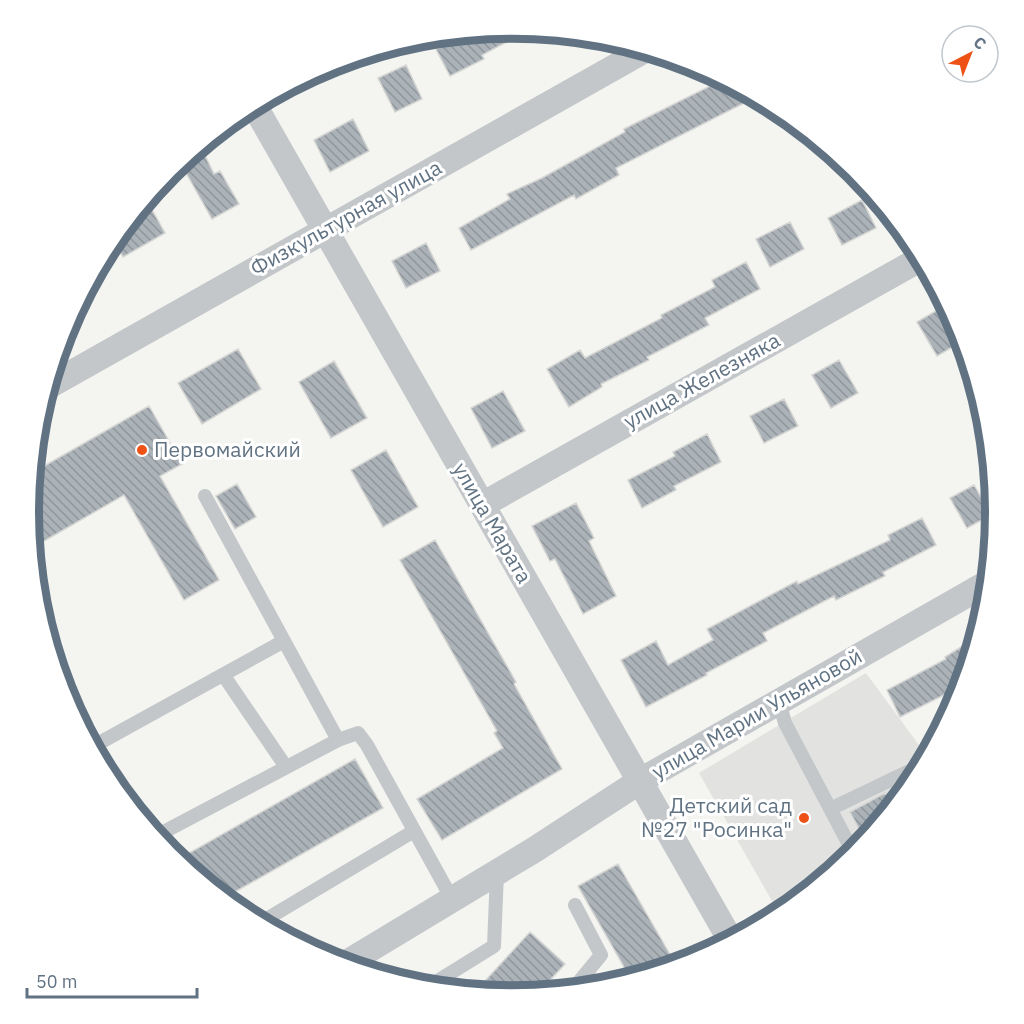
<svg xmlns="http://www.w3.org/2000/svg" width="1024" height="1024" font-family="'IBM Plex Sans',sans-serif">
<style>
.built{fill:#e2e3e1}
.building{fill:url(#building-back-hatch);stroke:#d5d5d3;stroke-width:1.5}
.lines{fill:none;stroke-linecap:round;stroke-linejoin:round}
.lane{stroke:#c3c7ca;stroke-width:14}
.street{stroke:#c3c7ca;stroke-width:26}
.poi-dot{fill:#ee5116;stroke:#fff;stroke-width:2}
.labels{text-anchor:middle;stroke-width:6;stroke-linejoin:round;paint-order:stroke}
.street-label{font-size:21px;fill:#617383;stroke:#fff}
.poi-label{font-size:21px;fill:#617383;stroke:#fff;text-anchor:start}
.rim{fill:none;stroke:#617383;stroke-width:8}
</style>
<defs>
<pattern id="building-back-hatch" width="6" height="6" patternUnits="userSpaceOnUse" patternTransform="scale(1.5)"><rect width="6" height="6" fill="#abb3b9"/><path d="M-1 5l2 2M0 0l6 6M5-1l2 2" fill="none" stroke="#8f969c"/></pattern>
</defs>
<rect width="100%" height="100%" fill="#f4f4f0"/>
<!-- built -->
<path class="built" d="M866,673L919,745L938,736L914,781L854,854L780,915L699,773Z"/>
<!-- building -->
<path class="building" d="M512,28L529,30L482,55L484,59L450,76L436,49L468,33Z
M406,65L422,99L395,112L378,78Z
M724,79L756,97L616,168L619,175L576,199L574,195L471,250L459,228L510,199L507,194L542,178L625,132L624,129Z
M353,119L369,151L330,172L314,140Z
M200,145L214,174L220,171L239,204L212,219L180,162Z
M146,199L165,233L123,257L113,240Z
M862,200L876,228L842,245L828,218Z
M790,222L804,249L770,267L756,239Z
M426,243L440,271L406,288L392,261Z
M746,262L760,289L705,318L709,325L647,357L649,360L601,384L602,387L569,407L547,369L580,350L585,358L662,318L661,315L715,287L712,280Z
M946,305L959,327L963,341L937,356L917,322Z
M238,349L261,389L202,424L178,383Z
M839,360L858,393L831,408L812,375Z
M334,361L367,418L331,438L299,382Z
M503,391L525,431L492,448L471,408Z
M784,399L798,426L764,443L750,416Z
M149,406L182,464L160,476L219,580L184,600L124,495L32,548L28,512L32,473Z
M707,434L721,462L674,486L676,490L642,508L628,480L675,456L673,452Z
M386,450L418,507L383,527L351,470Z
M237,484L256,517L235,529L216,496Z
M974,485L991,515L967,528L950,498Z
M576,503L594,538L589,541L616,596L583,614L555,559L550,561L532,526Z
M922,518L936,545L883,572L885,576L836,600L834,596L763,633L767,641L706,673L707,675L646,707L621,660L656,641L668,665L713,640L707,629L797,581L798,584L890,540L888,535Z
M435,540L516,682L514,684L562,769L442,840L417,799L503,748L494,733L497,731L400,560Z
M977,637L962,686L900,717L887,690L946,659L945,657Z
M355,759L383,808L224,898L177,860Z
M885,793L893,806L865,840L850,812Z
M618,864L676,965L631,979L578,886Z
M530,932L565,964L538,993L512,995L475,992Z"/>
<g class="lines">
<!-- lane -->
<path class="lane" d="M205,496L338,740
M224,676L286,767
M779,702L785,723L854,854
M92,747L284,641
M830,809L922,765
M156,836L338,740L358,733L367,745L452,899
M260,923L414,831
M428,987L494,946L497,872
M573,989L601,955L575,905"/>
<!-- street -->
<path class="street" d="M254,105L731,941
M47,387L645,50
M482,505L922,258
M345,964L534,850L640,781L989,582"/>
</g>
<!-- markers -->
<g class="poi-dot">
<circle cx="142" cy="450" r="6"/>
<circle cx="804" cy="818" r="6"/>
</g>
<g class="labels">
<!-- street labels -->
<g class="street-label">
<text transform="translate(346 218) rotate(-29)" y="7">Физкультурная улица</text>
<text transform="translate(702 381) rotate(-29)" y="7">улица Железняка</text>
<text transform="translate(492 523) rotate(60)" y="7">улица Марата</text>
<text transform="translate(757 714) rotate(-30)" y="7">улица Марии Ульяновой</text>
</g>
<!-- poi labels -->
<g class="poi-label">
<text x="154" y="457">Первомайский</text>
<text x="792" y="813" text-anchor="end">Детский сад<tspan x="792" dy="24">№27 "Росинка"</tspan></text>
</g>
</g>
<!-- crop -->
<path d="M0 0H1024V1024H0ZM39 512a473 473 0 1 1 946 0a473 473 0 1 1-946 0Z" fill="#fff" fill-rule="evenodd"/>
<path class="rim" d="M39 512a473 473 0 1 1 946 0a473 473 0 1 1-946 0Z"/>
<!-- north arrow -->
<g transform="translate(970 54) rotate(42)"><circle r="28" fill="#ffffff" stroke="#c0c7cd" stroke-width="1.5"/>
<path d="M0-4.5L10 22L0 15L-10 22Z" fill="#ee5116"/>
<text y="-9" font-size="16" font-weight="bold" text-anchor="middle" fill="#617383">С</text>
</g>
<!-- scale -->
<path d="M27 988v9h170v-9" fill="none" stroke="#617383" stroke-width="3"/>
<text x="36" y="988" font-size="18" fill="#617383" stroke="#ffffff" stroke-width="4.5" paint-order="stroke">50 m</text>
</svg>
